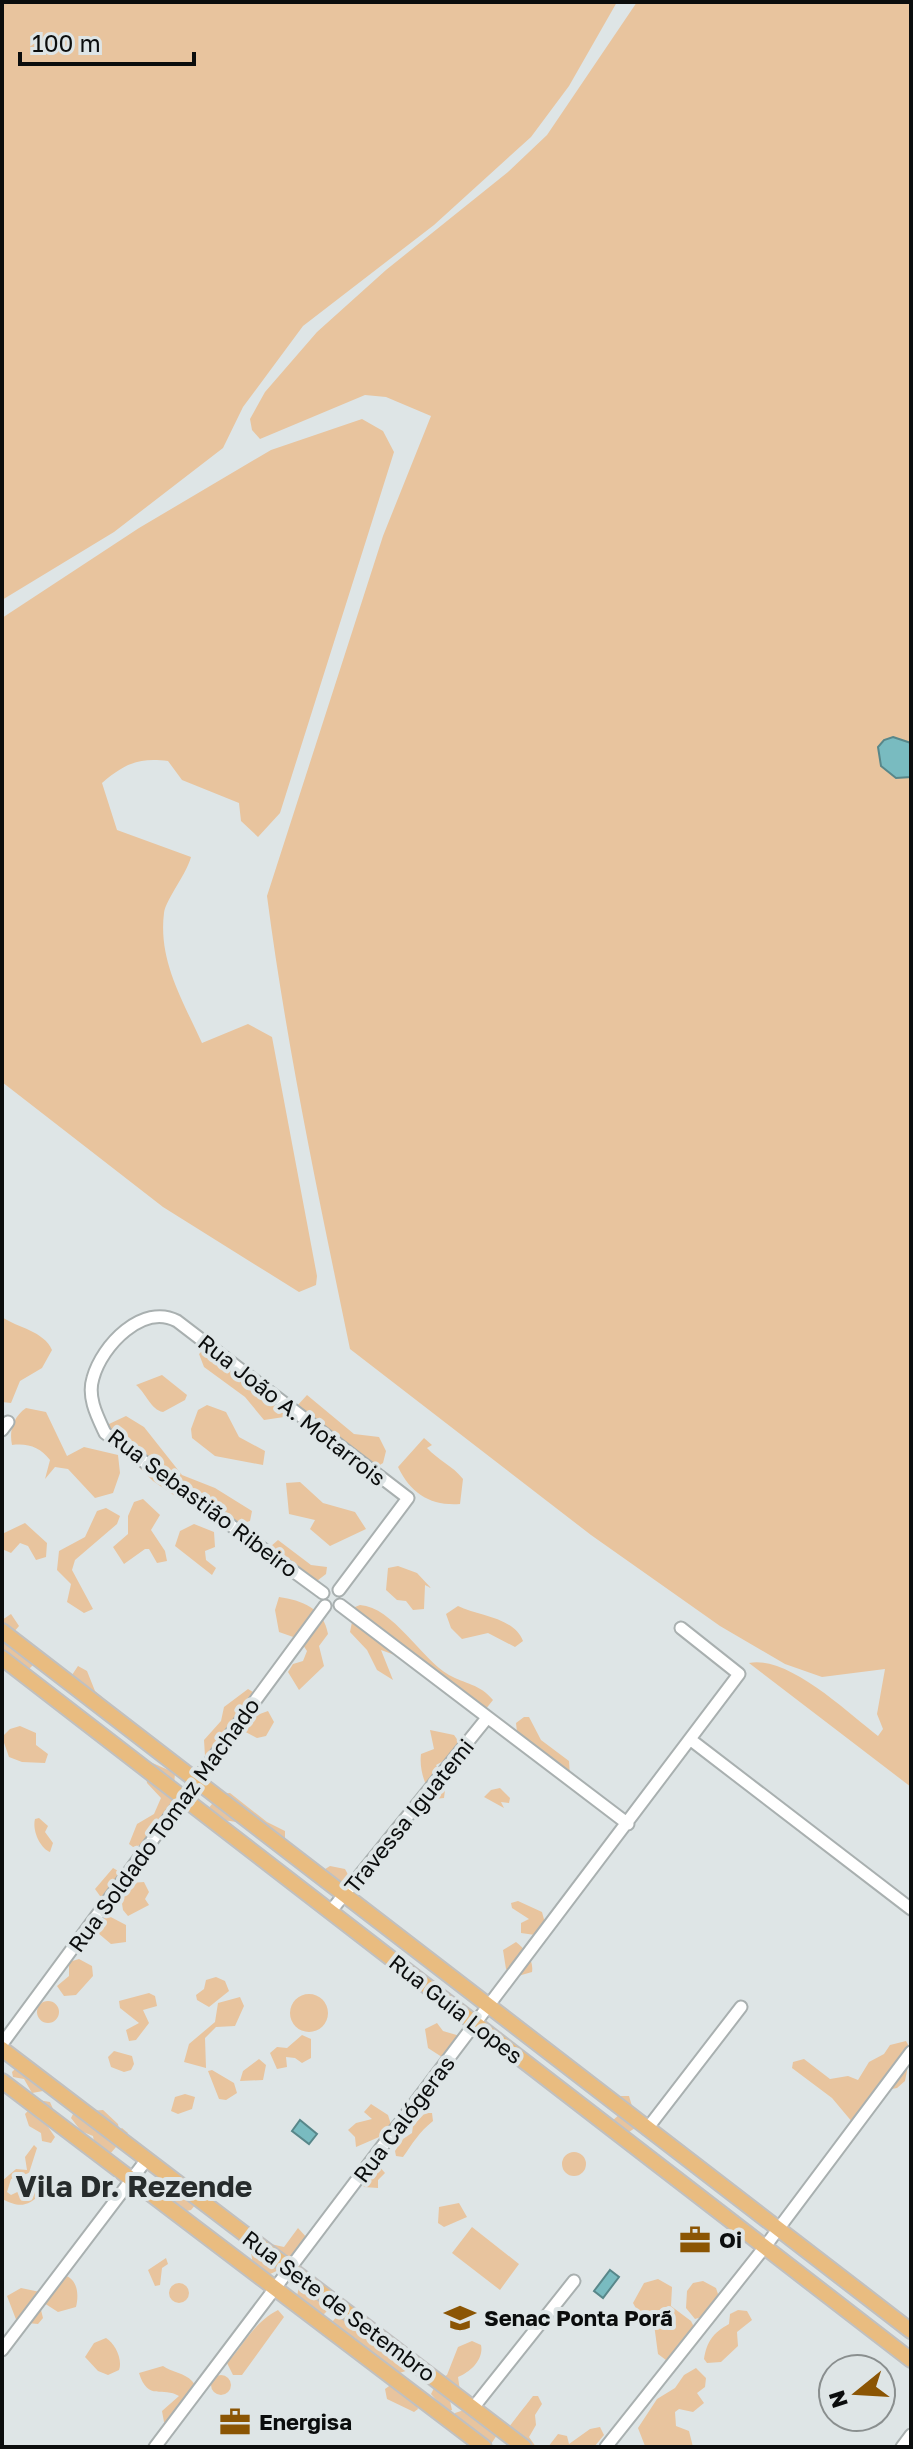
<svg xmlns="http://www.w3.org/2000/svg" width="913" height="2449" font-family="'Golos Text',sans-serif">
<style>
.green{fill:#e8c49e}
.water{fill:#79bbc0;stroke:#58878a;stroke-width:2}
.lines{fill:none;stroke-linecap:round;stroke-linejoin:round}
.minor-casing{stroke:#a9b0b0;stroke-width:15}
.major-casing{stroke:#c0c0c0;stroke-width:18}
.minor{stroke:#fff;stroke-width:11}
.major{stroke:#e9bc80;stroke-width:14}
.labels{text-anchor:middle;stroke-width:8;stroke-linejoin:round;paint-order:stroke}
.street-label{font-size:22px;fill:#0b0d0d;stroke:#dee5e6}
.poi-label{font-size:22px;font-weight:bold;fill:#0b0d0d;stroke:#dee5e6;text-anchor:start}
.district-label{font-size:30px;font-weight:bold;fill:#272c2c;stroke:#dee5e6}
</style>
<rect width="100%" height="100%" fill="#dee5e6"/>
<!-- green -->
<path class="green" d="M2,2H617L569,86L531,137L434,225L303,326L243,407L223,448L114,532L2,600Z
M637,2H911V1787L749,1663C788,1655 848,1713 878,1736L883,1729L877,1714L885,1669L822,1677L785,1664L720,1626L591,1535L350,1349C319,1199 287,1049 267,896L383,536L431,416L386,397L365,395L260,439L252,430L250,419L265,392L317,332L386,270L508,172L547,135Z
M362,419L383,431L394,452L280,813L258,837L241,821L239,803L182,780L168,761C139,757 124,764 102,783L117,830L191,857C186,875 166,899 164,913C158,961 183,1001 202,1043L248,1024L272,1037L317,1276L316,1285L299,1292L163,1207L2,1082V618L139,528L271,450Z
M2,1317C18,1328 44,1331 52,1350L42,1368L20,1381L11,1403L2,1402Z
M209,1344L282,1408L284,1417L264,1420L245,1397L204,1367L199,1354Z
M162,1375L187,1395L185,1400L163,1412C151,1410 146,1393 136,1385Z
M307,1395L354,1434L379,1437L386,1451L383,1463L375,1468L297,1406Z
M207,1405L226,1412L239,1437L265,1451L263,1465L215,1456L192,1438L191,1429L198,1410Z
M26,1408L46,1412L67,1456L84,1447L118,1455L120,1473L113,1493L95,1498L68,1469L55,1467L45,1479L50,1460C40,1447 28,1443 12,1445C9,1431 13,1417 26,1408Z
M126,1416L144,1427L182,1475L215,1488L252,1511L250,1521L231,1527L212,1521L153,1481L105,1433L109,1424Z
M424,1438L432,1445L427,1448C438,1460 453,1466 463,1479L460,1504C431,1506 411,1494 398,1467Z
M300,1482L323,1503L355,1512L366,1529L330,1546L310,1529L315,1520L289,1514L286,1483Z
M143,1499L160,1515L151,1530L165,1551L167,1561L157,1563L149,1549H145L124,1564L113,1547L128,1534V1516L134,1502Z
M106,1508L120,1516L117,1524L75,1560L72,1570L93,1609L84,1613L67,1602L71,1584L57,1570L59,1551L85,1537L97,1511Z
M25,1523L47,1543L46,1557L36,1560L28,1546L20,1543L11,1553L2,1549V1534Z
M194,1524L214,1532L215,1547L205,1551L206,1560L216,1568L212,1575L175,1546L180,1531Z
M278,1540L311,1565L327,1567L326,1574L313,1584L269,1561L263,1553Z
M398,1566L417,1573L431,1588L425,1585L424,1609L413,1610L406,1601L397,1600L386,1590L388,1568Z
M279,1597C302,1600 324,1609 328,1634L319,1646L324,1666L299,1690L288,1672L293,1664L303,1661L307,1651L299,1639L279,1632L275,1610Z
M360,1605C393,1607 421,1659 449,1675C465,1684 480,1684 493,1700L481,1715L471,1714L460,1699L403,1658L381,1650L393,1680L377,1670L367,1650L350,1632L355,1607Z
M458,1606C478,1616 514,1617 523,1641L515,1647L488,1633L462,1639L451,1628L446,1614Z
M11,1614L19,1626L13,1633L34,1664L26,1672L2,1657V1620Z
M78,1666L87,1671L95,1691L116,1709L113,1716L68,1681Z
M248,1689L253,1692L257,1715L268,1711L274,1722L266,1736L257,1738L236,1727L226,1738L223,1761L214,1762L205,1756L204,1740L221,1721L224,1707Z
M524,1717H529L541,1740L569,1761L570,1776L517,1732L516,1723Z
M20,1726L36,1733V1745L48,1754L45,1763L22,1762L9,1757L2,1737L10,1729Z
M430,1730L454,1735L459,1742L453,1756L436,1765L446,1782L444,1798L434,1799C425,1787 419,1769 421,1754L434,1749Z
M148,1761L175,1773L172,1811L149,1843L133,1847L129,1844L137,1824L154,1814L161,1798L147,1783L145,1766Z
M500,1788L510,1798L509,1803L501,1802L504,1808L484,1797L491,1790Z
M230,1793L267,1822L285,1831V1845L276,1850C251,1838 254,1818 217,1821L208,1809L220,1794Z
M39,1818L48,1826L45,1832L53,1843L50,1852C40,1848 32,1830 35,1819Z
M330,1866L345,1869L351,1880L345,1888L322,1871Z
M113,1868L125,1875L115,1905L105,1903L95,1889Z
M144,1882L149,1892L145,1899L149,1905L128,1916L123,1910L120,1891L130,1883Z
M518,1901L542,1912L545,1923L535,1935L521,1933V1923L529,1919L512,1908L511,1903Z
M105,1914L126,1925V1942L111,1944L98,1933L97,1922Z
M516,1942C525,1949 534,1960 532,1972L518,1976L506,1969L503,1950Z
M79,1959L92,1966L93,1976L76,1995L64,1996L57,1986L69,1976V1962Z
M216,1977L225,1981L229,1991L209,2007L197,2000L196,1995L204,1989L206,1980Z
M149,1993L155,1996L157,2006L143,2010L149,2023L136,2040L129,2041L126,2030L139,2023L120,2008L119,2001Z
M290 2013a19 19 0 1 1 38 0a19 19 0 1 1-38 0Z
M240,1997L244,2006L235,2026L216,2027L205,2038L206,2068L184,2062L189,2044L215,2022L218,2003Z
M37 2012a11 11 0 1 1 22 0a11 11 0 1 1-22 0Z
M437,2023L443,2031L460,2036L445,2059L428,2048L425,2029Z
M302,2035L311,2039V2058L302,2063L295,2058L286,2057L287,2067L277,2069L270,2053L277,2047L287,2048Z
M906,2041L911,2050L905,2081L897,2088L881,2091L853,2123L832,2098L792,2068L793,2062L804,2059L830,2079L848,2076L858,2080L869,2062L884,2054L890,2045Z
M114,2051L132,2056L134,2064L131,2070L124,2072L111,2067L108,2057Z
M259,2059L266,2065L263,2080L240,2081L243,2071Z
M18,2066L44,2089L43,2091L32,2093L24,2079L13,2077L12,2072Z
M212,2070L234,2083L237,2093L226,2100L219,2099L208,2071Z
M185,2094L195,2097L192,2109L178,2114L171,2111L175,2097Z
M619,2096H629L638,2126L626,2134L612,2121L620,2114L615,2099Z
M38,2100L50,2102L57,2118L44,2121L55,2137L51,2143L42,2141L41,2133L29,2126L25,2114Z
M371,2104L388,2115L393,2131L356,2147L355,2137L348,2130L356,2123L372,2119L364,2112Z
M103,2110L118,2124L119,2130L122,2128L128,2133L110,2154L95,2147L93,2136L81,2131L71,2118L74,2112Z
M425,2113H432L433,2121C419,2132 413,2143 403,2157L396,2156L395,2151L403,2139L412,2133L413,2126Z
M34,2145L37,2148L29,2173L11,2179L7,2192L11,2195L34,2184L42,2193C27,2207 20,2208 2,2199V2181L16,2169L27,2170L25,2157Z
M562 2164a12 12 0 1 1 24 0a12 12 0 1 1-24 0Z
M379,2166L385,2173L378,2180V2188L364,2187L362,2182L370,2170Z
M181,2190L196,2204L191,2210L182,2212L175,2205L174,2191Z
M459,2203L467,2217L444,2227L438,2223L439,2207Z
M472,2227L519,2264L500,2290L452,2253Z
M298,2228L308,2239L285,2267L266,2276L253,2265L251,2252L266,2243L284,2247Z
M166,2258L168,2264L162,2268L160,2285L155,2286L148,2270Z
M64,2275C78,2279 79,2295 76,2307L58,2312L44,2303L40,2306L43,2318L38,2324L17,2322L7,2296L21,2288L40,2292Z
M312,2277L323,2286L317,2298L328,2310L321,2317L296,2300L299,2287Z
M658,2279L672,2287L671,2306L691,2321L695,2329L666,2360L658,2354L654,2324L638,2312L633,2303L644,2283Z
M703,2281L716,2288L719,2297L705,2316L695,2319L686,2308L687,2291L693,2283Z
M169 2293a10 10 0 1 1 20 0a10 10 0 1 1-20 0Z
M278,2310L284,2317L242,2375H233L227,2363C243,2346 254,2322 278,2310Z
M738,2310L747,2311L752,2320L737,2332L738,2346L721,2362L707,2363L704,2359C707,2341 713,2333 729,2324L730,2314Z
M340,2313C364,2331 387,2347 412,2366L409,2370L396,2374L355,2338L340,2334L332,2322Z
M106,2338C115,2343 123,2360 119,2370L108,2375L98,2371L85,2357L94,2343Z
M472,2341L481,2345C484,2359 471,2372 458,2377L460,2391L450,2401L452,2410L447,2412L431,2394L438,2380L447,2375L458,2347Z
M163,2366C171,2372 185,2373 192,2381C207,2398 186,2420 169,2425L164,2422L162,2411L179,2396C163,2386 148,2402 139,2373Z
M696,2368L706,2378L705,2387L697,2393L704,2403L693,2412L679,2409L675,2412L676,2426L689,2431L693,2447L645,2446L638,2428L657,2399L675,2388L684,2375Z
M211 2385a10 10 0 1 1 20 0a10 10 0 1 1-20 0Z
M392,2384L415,2400L418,2409L414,2412L387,2399L385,2389Z
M533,2396H538L542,2404L535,2415L536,2425L529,2437L536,2447H510L501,2437C513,2422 522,2410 533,2396Z
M464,2410L497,2435L489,2447L452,2420L455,2413Z
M600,2427L604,2435L594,2447H548L558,2434L567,2436L569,2444L590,2429Z"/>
<!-- water -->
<path class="water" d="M893,737L911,743V777L896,778L881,766L878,747L884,740Z
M300,2120L317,2134L309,2144L292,2131Z
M610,2270L619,2277L603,2298L594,2291Z"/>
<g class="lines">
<defs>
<path id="minor" d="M2,1430L8,1422
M323,1593L105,1433C97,1416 87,1397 93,1378C102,1345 143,1303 177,1321L408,1498L339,1590
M340,1605L628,1824
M691,1740L911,1909
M330,1912L487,1718
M2,2044L325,1606
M647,2129L741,2007
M2,2350L147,2159
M473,2408L574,2281
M155,2447L739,1674L681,1628
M606,2447L764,2248L911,2052
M902,2447L911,2435"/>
<path id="major" d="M2,1631L911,2331
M2,1658L911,2360
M2,2049L524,2447
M2,2081L484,2447"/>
</defs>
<!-- minor casing -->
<use href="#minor" class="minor-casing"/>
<!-- major casing -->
<use href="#major" class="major-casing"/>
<!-- minor -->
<use href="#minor" class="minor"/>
<!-- major -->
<use href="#major" class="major"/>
</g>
<!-- icons -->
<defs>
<symbol id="office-bare" viewBox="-9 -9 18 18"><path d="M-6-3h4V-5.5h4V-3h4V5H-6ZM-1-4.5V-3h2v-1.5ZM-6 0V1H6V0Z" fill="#8b5504" stroke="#dee5e6" stroke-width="2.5" paint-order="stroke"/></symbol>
<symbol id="university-bare" viewBox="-9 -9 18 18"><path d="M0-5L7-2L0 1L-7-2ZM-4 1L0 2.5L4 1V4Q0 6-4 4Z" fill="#8b5504" stroke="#dee5e6" stroke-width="2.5" paint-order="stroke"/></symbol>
</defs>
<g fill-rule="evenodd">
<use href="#office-bare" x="673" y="2218" width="44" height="44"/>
<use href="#university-bare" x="438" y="2296" width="44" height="44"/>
<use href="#office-bare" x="213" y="2400" width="44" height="44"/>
</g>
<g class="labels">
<!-- street labels -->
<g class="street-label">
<text transform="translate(292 1410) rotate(38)" y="8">Rua João A. Motarrois</text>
<text transform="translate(203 1503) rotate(37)" y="8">Rua Sebastião Ribeiro</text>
<text transform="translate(409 1816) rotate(-51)" y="8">Travessa Iguatemi</text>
<text transform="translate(164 1825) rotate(-54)" y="8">Rua Soldado Tomaz Machado</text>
<text transform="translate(456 2009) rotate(38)" y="8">Rua Guia Lopes</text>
<text transform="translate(404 2119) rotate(-53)" y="8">Rua Calógeras</text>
<text transform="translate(339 2306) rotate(37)" y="8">Rua Sete de Setembro</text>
</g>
<!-- poi labels -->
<g class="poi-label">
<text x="719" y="2248">Oi</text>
<text x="484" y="2326">Senac Ponta Porã</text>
<text x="259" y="2430">Energisa</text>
</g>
<!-- district labels -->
<g class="district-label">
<text x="134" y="2197">Vila Dr. Rezende</text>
</g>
</g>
<!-- border -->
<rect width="913" height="2449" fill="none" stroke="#0b0d0d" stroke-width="8"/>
<!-- north arrow -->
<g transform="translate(857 2393) rotate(252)"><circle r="38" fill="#dee5e6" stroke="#8a8f8f" stroke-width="2"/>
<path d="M0-6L14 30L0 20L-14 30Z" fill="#8b5504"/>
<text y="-12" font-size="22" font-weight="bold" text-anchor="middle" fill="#0b0d0d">N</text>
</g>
<!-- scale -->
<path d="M20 52v12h174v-12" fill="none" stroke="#0b0d0d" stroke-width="4"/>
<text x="32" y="52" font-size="24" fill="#0b0d0d" stroke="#dee5e6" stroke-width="6" paint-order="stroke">100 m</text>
</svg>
